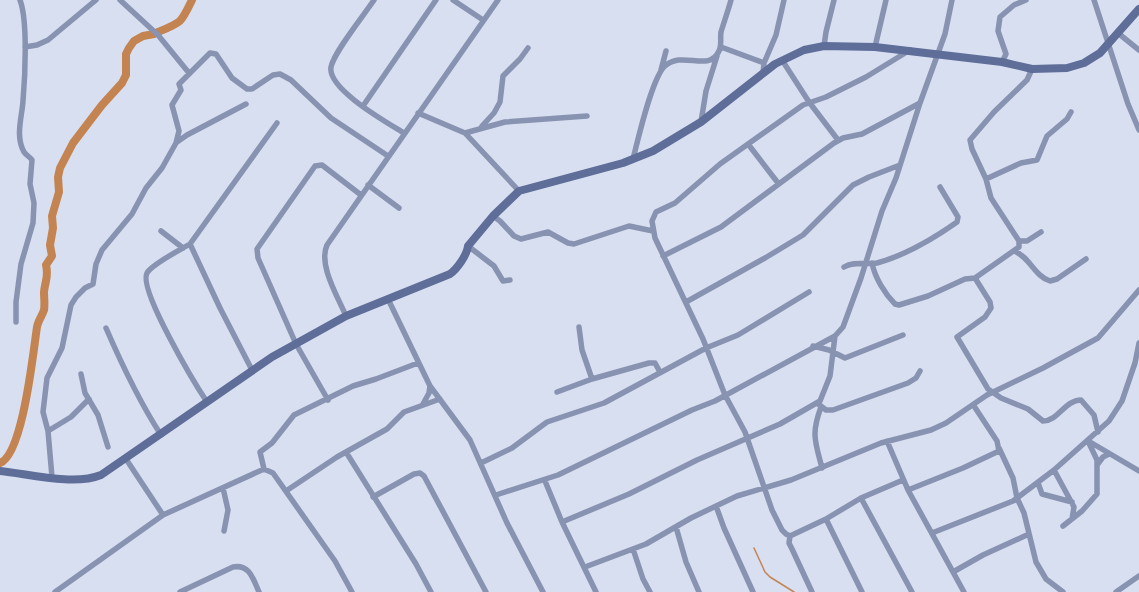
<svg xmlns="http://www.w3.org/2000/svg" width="1139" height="592" font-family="'Nunito Sans',sans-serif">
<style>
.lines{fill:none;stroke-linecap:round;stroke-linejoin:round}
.stream{stroke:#c48452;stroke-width:1.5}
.river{stroke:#c48452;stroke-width:8}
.street{stroke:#8893b1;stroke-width:5.5}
.secondary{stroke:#5e6e99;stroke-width:8}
</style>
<rect width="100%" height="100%" fill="#d8dff1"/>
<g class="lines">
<!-- stream -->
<path class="stream" d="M754,548L765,572L770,577L794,592"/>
<!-- river -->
<path class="river" d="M158,32C182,22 181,23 192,0
M0,463C23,454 33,353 37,327C38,321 42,316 44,310C45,304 44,298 44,292C45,281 49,277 46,265L52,256L50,245L53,228L52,216L59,192L58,177L60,168L73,143L102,105L122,83L126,75V54L129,48L134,41L143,36L154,34"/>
<!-- street -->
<path class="street" d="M120,0L158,35L189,73
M374,0C364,15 334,52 331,67C327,89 388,123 404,133
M453,0L483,20
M1094,0L1128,104L1139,130
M1118,33L1139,50
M824,46L826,32L834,0
M25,47L37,45L48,40L96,0
M721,47L764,63
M875,47L886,0
M782,60L809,102L838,140
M1002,62L1006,54L998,31L1000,17L1014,5L1026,0
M661,70L666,51
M763,73L764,63L776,35L784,0
M363,106L436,0
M418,113L465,133L519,191
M701,122L706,91L717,56
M482,126L494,113L500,102L503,76L520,59L528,48
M465,133L505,122L587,116
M177,142L187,135L246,104
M748,144L778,183
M633,159C638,140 652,77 665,66C683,50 709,73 719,51C722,45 720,38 721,32C724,22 728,11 731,0
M986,179L1021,163L1037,160L1047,136L1067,119L1071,112
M368,185L399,208
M493,216L500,221L514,236L521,239L548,232L568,243L574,244L629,226L653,231
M161,231L183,248
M1019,241H1027L1041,232
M190,244L277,123
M468,246L494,266L503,281L510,280
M1014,251C1030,257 1034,276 1050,281L1057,279L1086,259
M663,256L721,227L834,143L843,138L862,134L920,103
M872,263C875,278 885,294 895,304L899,305L928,296L965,279L975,278L1019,247V241L991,198L986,179L972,149L970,140L994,112L1027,80L1032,69
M844,267C854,261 866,265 877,263C906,255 933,239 957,222L958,217L940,187
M975,278L990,302L991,308L985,317L957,337L988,389L1001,398L1028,409L1043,421C1058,421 1065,400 1081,400L1094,415L1098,432
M388,299L430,386L470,440L507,523L543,592
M686,302L765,258L803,235L853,185L869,177L900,165
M346,316C338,297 318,265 327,245L498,0
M16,322V302L21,264L33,223L34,203L30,184L32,160C30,157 26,155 24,152C15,136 22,117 23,101C25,77 28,21 20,0
M579,327L582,350L592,379
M106,328C122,365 139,401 161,435
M813,346L829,350L845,358L903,335
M81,374L85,393L98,415L108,447
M557,392L592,379L649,363H655L660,372
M328,400L296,344L258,258L257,249L315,166L322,165L361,195
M207,402C195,384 138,289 147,273C152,264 180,250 190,244L220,308L252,370
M817,403L826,410H833L908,383L916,378L920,371
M423,404L429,393L430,386
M821,407C811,434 815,441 822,468
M48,431L71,417L89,399
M887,441L908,490L964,592
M1090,442L1139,471
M999,448L1013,478L1017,498L1024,513L1036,562L1046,579L1063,592
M346,452L416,564L431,592
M126,459L163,515
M481,463L512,448L547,422L604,403L706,348L738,335L809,292
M1097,465L1103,457L1109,454
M264,469L260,452L272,443L294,415L353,386L376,379L418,363
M1054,470L1074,507L1072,519
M52,477L48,431L43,412L47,378L62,348L71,305L76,297L85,288L93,284L96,264L102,250L132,214L146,188L162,168L176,143L179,131L172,105L181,90L179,84L210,53L216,54L232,78L247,89H252L273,75L280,74L291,80L331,118L388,156
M545,481L562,522L596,592
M1038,483L1042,494L1072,502
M223,488L228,510L224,531
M908,490L963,468L999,451L997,441L974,406
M286,491L337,457L387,429L404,412L440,399
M496,495L558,475L692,410L715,401L835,336
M373,497L414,474L420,473L424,476L486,592
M861,498L912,592
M716,506L724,528L753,592
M826,519L862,592
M562,522L629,494L697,460L780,424L820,401L830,376L835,336L843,327L861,278L882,211L896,178L920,103L945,34L952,0
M1063,526L1082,511L1097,494V460L1088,441
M676,527L686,562L699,592
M932,533L1013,501L1054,470L1109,421L1122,401L1135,363L1139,343
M790,536L786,534L782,530L772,510L745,432L725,395L703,339L655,238L652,221L656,212L675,203L720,164L803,105L826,97L866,77L910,50
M633,549L643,579L650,592
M585,567L646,544L691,518L737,496L791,480L881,443L931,430L946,423L987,395L1043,368L1098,338L1139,290
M953,572L983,555L1029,534
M55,592L163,515L264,469L273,473L335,561L352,592
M180,592L233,567C250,564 253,579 259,592
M812,592L792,549L789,543L790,536L826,519L861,498L903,480
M1116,592L1139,576"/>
<!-- secondary -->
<path class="secondary" d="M0,471C29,474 74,486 101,475L272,357L346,316L450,274C457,269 467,255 468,246L493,216L519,191L623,163L653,151L701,122L775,64L804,50L824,46L875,47L1002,62L1032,69L1067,68L1084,63L1100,53L1139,9"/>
</g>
</svg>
